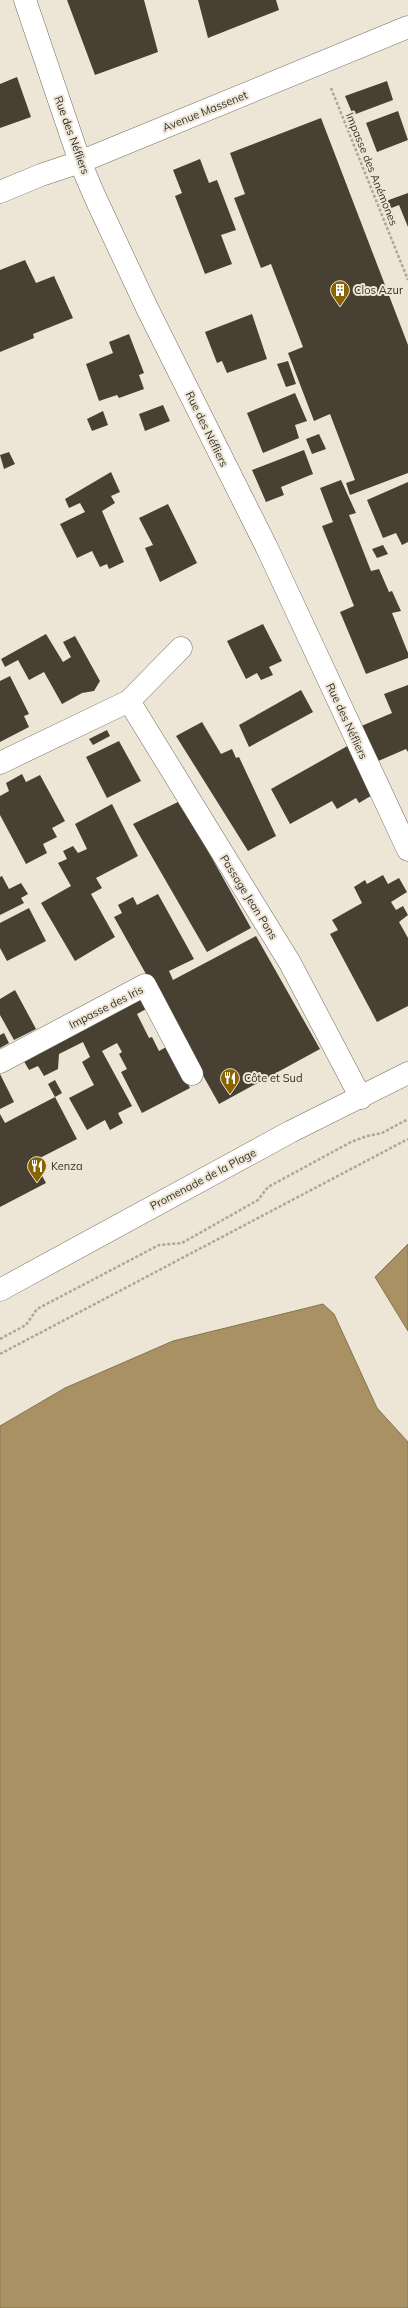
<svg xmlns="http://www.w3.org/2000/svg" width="408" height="2308" font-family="Mulish,sans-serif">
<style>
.water{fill:#a99164;stroke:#857452}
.building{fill:#484033}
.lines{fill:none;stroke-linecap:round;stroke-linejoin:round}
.minor-casing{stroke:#756e60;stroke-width:23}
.primary-casing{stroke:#756e60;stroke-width:23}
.path{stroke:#ada79a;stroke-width:2.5;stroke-dasharray:3 2;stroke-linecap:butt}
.minor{stroke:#fff;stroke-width:22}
.primary{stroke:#fff;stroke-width:22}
.labels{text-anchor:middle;stroke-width:4;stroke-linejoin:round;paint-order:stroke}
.street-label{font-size:11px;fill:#322f29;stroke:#ede5d5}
.poi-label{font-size:11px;fill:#322f29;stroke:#ede5d5;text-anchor:start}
</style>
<rect width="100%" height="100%" fill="#ede5d5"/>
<!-- water -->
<path class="water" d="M408,1244V1331L375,1277Z
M323,1304L334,1314L377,1408L408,1442V2308H0V1426L65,1388L173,1341Z"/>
<!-- building -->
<path class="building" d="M67,0H144L158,52L95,75Z
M198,0H276L279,10L208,38Z
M17,77L31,117L0,128V84Z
M387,81L393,100L353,115L345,96Z
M398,111L408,140L377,152L366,123Z
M321,118L408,345V473L350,495L346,483L355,480L330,414L314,421L288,353L303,347L271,264L261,268L234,198L245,194L230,153Z
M200,159L209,183L217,180L236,230L221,235L232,264L205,274L175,196L182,193L173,170Z
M408,193V227L399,205L389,209L386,201Z
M25,260L36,283L54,276L73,318L33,334L34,338L0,352V270Z
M252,314L267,359L227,373L222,361L217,363L205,332Z
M129,334L144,373L139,375L144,389L119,398L117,395L99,401L86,364L113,353L109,342Z
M288,361L296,384L286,387L277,364Z
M295,393L307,421L295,425L299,438L263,453L247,413Z
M163,405L170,421L145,431L139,414Z
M103,411L108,425L92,431L87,419Z
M319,434L326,449L312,454L306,439Z
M304,450L313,474L281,487L284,495L266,502L252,470Z
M9,452L15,464L4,469L0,455Z
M111,472L120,492L111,496L115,503L102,511L124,562L109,569L107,564L100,567L92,551L77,558L60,524L85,512L80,503L69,508L65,499Z
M341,480L356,513L349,515L371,571L379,569L389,592L392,591L401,611L392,613L408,653V658L366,674L340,612L354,606L322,526L333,522L320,488Z
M408,482V542L402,545L396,533L383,538L367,500Z
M168,504L197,563L160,582L145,548L153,545L139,518Z
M383,545L388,554L377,558L372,549Z
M263,624L282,661L269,667L273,675L261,680L257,673L246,679L227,641Z
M46,634L63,662L71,657L63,642L75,636L100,681L94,691L82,693L62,704L44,672L29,680L18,660L5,667L1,659Z
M10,676L29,714L24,716L29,727L0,742V681Z
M408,685V752L406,749L376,762L359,727L392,713L384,694Z
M301,690L313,712L249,747L239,725Z
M202,722L221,754L232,749L236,758L239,757L276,836L248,851L176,736Z
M107,730L110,736L93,745L89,739Z
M119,741L141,781L107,798L86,757Z
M351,744L374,794L359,803L356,798L337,809L332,801L290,824L271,789Z
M22,774L26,782L40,775L65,821L52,828L57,837L43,844L47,853L26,864L0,815V796L9,791L6,783Z
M180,801L251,928L207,952L133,824Z
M112,804L138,856L96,878L102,888L91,894L115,937L75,961L41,903L71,886L58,863L67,859L63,851L73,846L78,853L87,849L75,824Z
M383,875L388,884L399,878L407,892L391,902L396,910L403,906L408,915L399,922L408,938V1006L377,1022L330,934L338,930L332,920L362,903L354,887L365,880L367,884Z
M2,876L9,889L21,883L28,894L21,898L24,903L0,915V877Z
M158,894L194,959L169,971L173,980L256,936L320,1049L219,1104L114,917L122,913L118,905L133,897L137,905Z
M29,908L46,941L7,961L0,948V923Z
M15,990L36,1029L14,1040L0,1015V999Z
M142,996L148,1008L137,1014L149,1038L152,1037L159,1051L168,1046L190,1088L142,1113L121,1072L127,1069L119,1054L122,1052L117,1043L102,1051L132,1106L118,1113L123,1123L110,1130L105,1120L87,1130L69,1098L94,1085L82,1062L90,1057L83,1042L59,1054L58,1069L44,1076L38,1066L29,1070L22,1058Z
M4,1033L9,1043L0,1048V1035Z
M0,1074L14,1102L0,1109Z
M55,1080L62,1093L55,1097L77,1139L34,1161L46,1183L0,1207V1114L5,1123L55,1097L48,1084Z"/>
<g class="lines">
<defs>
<path id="minor" d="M25,0L80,162L95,197L147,308L267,548L408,850
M0,192L41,175L80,162L408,27
M129,701L290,963L361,1098
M0,763L129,701L181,648
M0,1062L145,985L192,1074"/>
<path id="primary" d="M0,1290L290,1132L408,1073"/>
</defs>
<!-- minor casing -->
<use href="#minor" class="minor-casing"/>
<!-- primary casing -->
<use href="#primary" class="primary-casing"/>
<!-- path -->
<path class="path" d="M331,88L408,280
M0,1339L26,1325L37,1309L159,1245L182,1243L258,1200L268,1187L351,1142L367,1136L382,1133L408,1119
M0,1354L408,1139"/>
<!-- minor -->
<use href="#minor" class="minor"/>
<!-- primary -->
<use href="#primary" class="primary"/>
</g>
<!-- icons -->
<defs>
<symbol id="building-pin" viewBox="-11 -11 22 30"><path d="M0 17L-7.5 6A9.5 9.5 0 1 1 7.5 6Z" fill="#886300" stroke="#ede5d5"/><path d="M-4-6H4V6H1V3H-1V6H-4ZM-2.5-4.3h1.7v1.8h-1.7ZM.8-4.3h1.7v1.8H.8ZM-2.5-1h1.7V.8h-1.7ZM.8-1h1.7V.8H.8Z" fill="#fff"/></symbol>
<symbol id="restaurant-pin" viewBox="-11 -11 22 30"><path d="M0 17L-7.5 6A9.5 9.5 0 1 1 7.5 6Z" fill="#886300" stroke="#ede5d5"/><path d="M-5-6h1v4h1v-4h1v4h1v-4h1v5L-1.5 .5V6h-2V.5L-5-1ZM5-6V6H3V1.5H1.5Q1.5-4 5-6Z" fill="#fff"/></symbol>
</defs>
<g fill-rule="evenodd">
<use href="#building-pin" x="329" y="279" width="22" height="30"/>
<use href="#restaurant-pin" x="219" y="1067" width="22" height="30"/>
<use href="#restaurant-pin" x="26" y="1155" width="22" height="30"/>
</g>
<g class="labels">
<!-- street labels -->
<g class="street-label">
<text transform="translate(205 111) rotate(-22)" y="4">Avenue Massenet</text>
<text transform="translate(72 135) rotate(70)" y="4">Rue des Néfliers</text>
<text transform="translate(372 169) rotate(68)" y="4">Impasse des Anémones</text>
<text transform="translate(207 429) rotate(64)" y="4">Rue des Néfliers</text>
<text transform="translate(347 721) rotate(65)" y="4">Rue des Néfliers</text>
<text transform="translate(249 897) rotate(58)" y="4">Passage Jean Pons</text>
<text transform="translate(106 1007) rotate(-27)" y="4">Impasse des Iris</text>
<text transform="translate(203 1179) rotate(-28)" y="4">Promenade de la Plage</text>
</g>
<!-- poi labels -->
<g class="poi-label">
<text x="354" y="294">Clos Azur</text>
<text x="244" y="1082">Côte et Sud</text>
<text x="51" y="1170">Kenza</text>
</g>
</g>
</svg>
